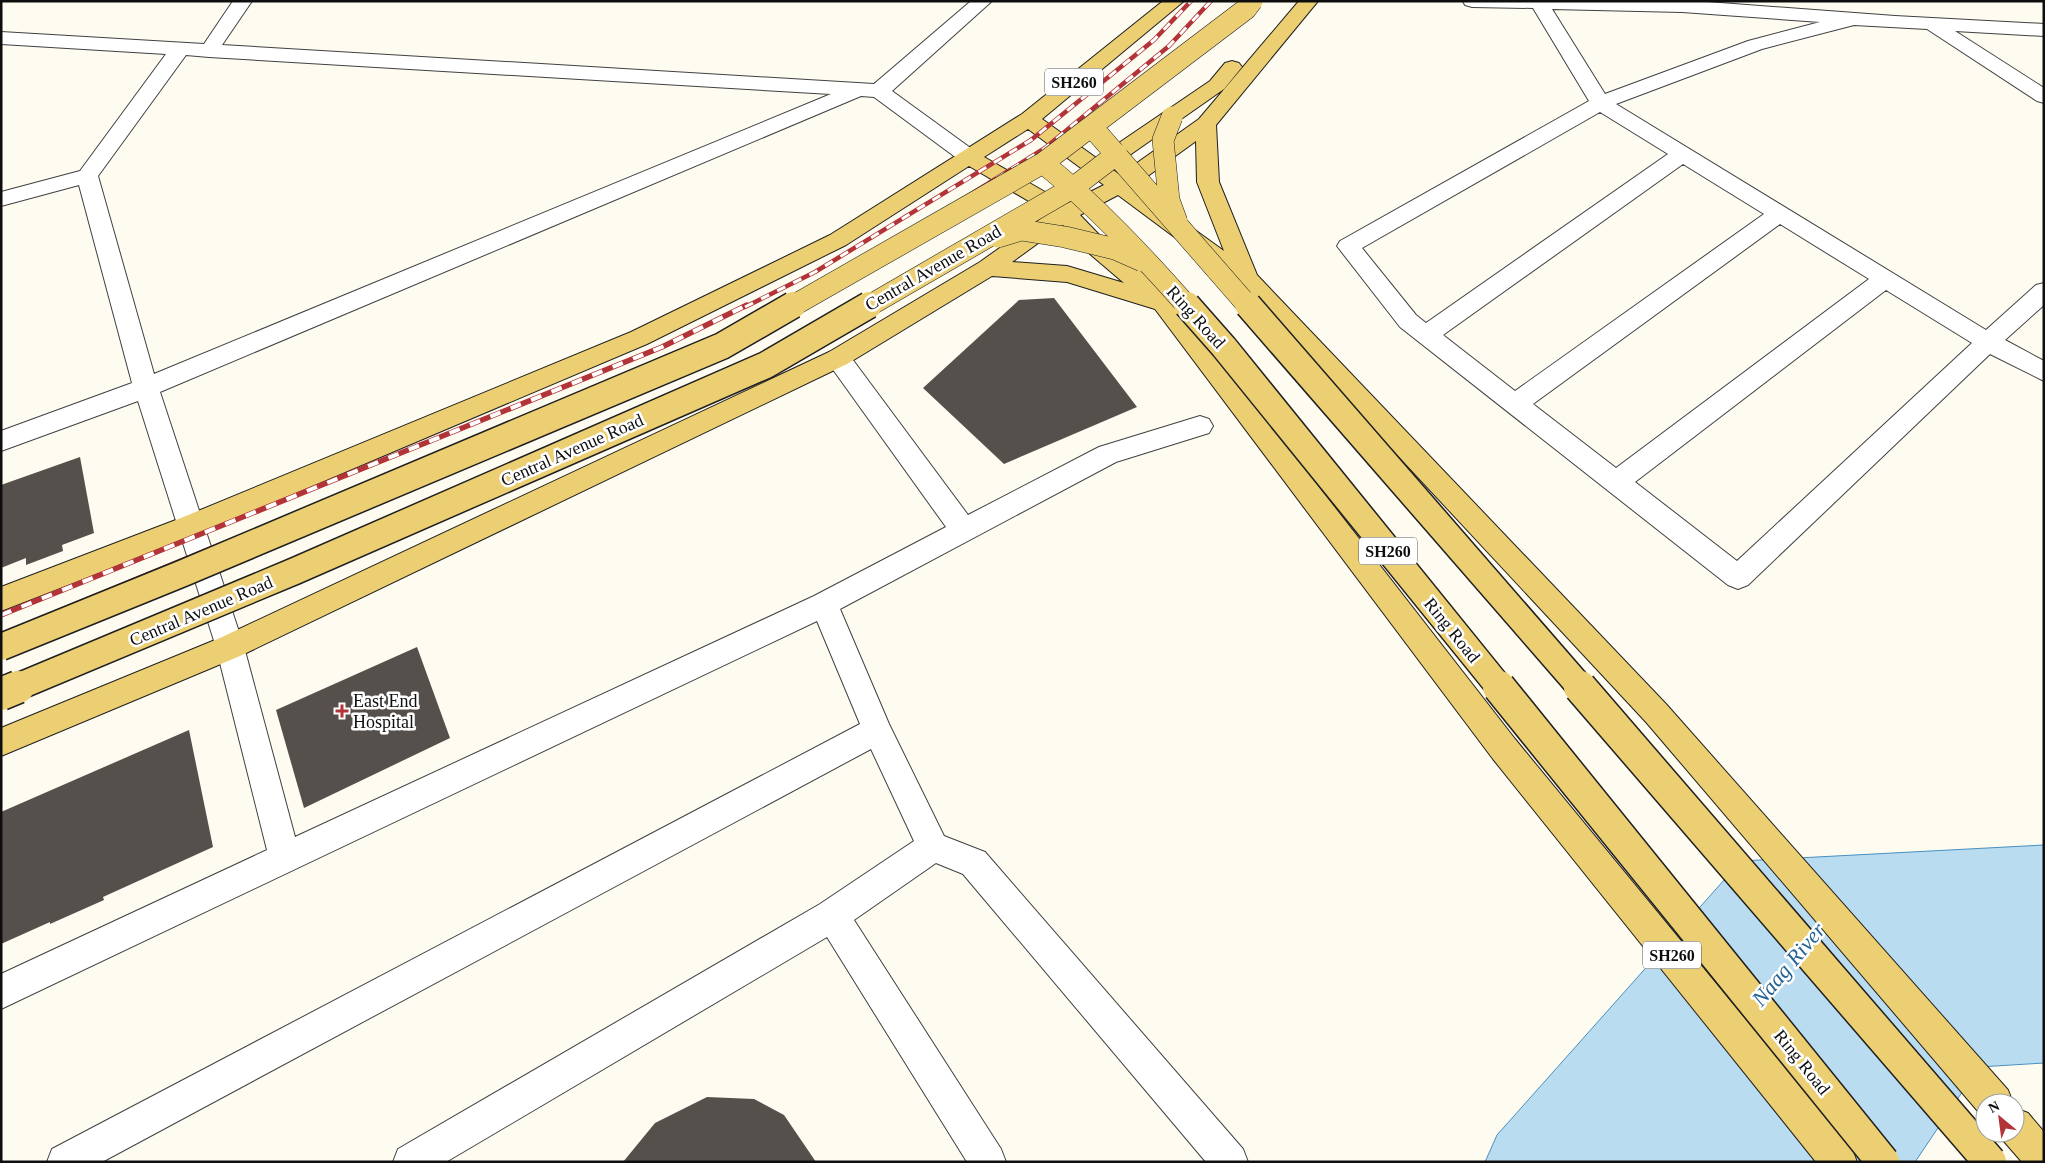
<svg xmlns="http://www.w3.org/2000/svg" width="2045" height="1163" font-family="Georgia,serif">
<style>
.water{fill:#badcf0;stroke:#4890c1}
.building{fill:#56504c}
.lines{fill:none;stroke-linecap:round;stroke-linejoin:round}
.street-casing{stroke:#414141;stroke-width:2}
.primary-casing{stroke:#1f1f1f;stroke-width:2}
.street{fill:#fff;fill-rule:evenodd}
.primary{fill:#eccf73;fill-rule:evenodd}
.rail-far1-casing{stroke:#b23338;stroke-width:4.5}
.rail-casing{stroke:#b23338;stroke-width:5.5}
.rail-far1{stroke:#fff;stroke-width:3;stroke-dasharray:9;stroke-linecap:butt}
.rail{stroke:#fff;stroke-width:4;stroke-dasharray:11;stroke-linecap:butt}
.primary-bridge-far2-casing{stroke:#1f1f1f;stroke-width:22;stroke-linecap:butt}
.primary-bridge-far1-casing{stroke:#1f1f1f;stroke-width:29;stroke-linecap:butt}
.primary-bridge-casing{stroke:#1f1f1f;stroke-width:35;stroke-linecap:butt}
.primary-bridge-far2{stroke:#eccf73;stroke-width:21}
.primary-bridge-far1{stroke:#eccf73;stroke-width:26}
.primary-bridge{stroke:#eccf73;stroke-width:32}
.poi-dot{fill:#b23338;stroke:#fff;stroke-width:2}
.labels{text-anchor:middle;stroke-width:5;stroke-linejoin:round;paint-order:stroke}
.shield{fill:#fff;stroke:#565656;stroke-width:1}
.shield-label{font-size:16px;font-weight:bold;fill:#0e0e0e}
.street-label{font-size:18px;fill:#0e0e0e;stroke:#fff}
.poi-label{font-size:18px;fill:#0e0e0e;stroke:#fff;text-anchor:start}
.near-water-label{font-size:22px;font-style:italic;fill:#236295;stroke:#fff}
</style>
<rect width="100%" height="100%" fill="#fefbf1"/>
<!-- water -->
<path class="water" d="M2044,845V1063L1979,1067L1915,1162H1485L1497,1135L1741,861Z"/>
<!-- building -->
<path class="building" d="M1054,298L1137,407L1004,464L923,388L1019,300Z
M80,457L94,533L62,545L63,551L26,565V558L1,568V485Z
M417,647L450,738L304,808L276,710Z
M189,730L213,847L103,897L104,900L50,924V922L1,944V812Z
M707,1097L754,1099L784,1115L816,1162H623L655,1123Z"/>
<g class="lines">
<defs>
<path id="street" d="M233,1H252L222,45L874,84L971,1H992L892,91L976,152L980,157L976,162L969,164L962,162L874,97L861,96L160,392L244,647L295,837L814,596L946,527L829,364L826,358L829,352L838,349L847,352L968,515L1099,447L1200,416L1209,419L1213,426L1209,433L1116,462L840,609L889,724L944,836L985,852L1243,1149L1248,1162H1206L963,874L936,863L854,920L1001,1149L1006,1162H967L827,937L446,1162H393L398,1149L820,904L914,841L871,749L102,1162H47L52,1149L860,724L817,621L1,1009V974L267,850L216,647L138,401L1,451V431L132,383L79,185L1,206V192L80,171L166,54L1,44V32L204,44ZM186,55L209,57L831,94L154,374L98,176Z
M1463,1H1694L1895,16L2044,24V36L1955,31L2044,88V103L2037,101L1927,29L1854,25L1762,49L1616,104L1986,330L2036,285L2044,283V305L2005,340L2044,361V381L1990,354L1748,585L1738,589L1728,585L1400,327L1337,246L1340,241L1589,101L1533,8L1472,7L1465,5ZM1552,9L1682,12L1820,22L1748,41L1605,94ZM1600,112L1668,154L1426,323L1416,315L1362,248ZM1683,164L1764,214L1515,391L1443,335ZM1780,224L1869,279L1616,468L1533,404ZM1886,290L1972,343L1737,561L1635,482Z"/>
<path id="primary" d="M1163,1H1184L1042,119L1120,175L1199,119L1299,1H1318L1216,125L1219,182L1257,275L1666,704L2008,1090L2013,1103H1985V1117L1982,1116L1646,722L1239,285L1118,195L1080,215L1106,242L1171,297L1515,739L1852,1149L1857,1162H1816L1493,759L1155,309L1067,282L992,276L847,364L240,656L1,756V728L220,638L829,352L980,262L1049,213L969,166L846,245L647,344L199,534L1,611V587L181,518L631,332L830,235L1022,114ZM1028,129L1104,185L1066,204L984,157ZM1196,141L1197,182L1224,251L1134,186ZM1063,225L1090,254L1124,283L1067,266L1012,262Z
M1232,61L1239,63L1242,67L1224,89L1124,159L1117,161L1110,159L1106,154L1110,149L1210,81L1225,63Z
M2015,1108L2028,1113L2044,1132V1162H2022L2002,1139L2000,1133H2015Z"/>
</defs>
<!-- street casing -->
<use href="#street" class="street-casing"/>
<!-- primary casing -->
<use href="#primary" class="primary-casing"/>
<!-- street -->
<use href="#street" class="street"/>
<!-- primary -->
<use href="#primary" class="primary"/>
<defs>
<path id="rail-far1" d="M745,307L815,272L1031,140L1154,40L1191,1
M780,307L828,283L1045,148L1169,46L1211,1"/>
<path id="rail" d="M1,615L662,347L747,305
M1,635L671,360L783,305"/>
</defs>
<!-- rail-far1 casing -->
<use href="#rail-far1" class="rail-far1-casing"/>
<!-- rail casing -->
<use href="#rail" class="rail-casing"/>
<!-- rail-far1 -->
<use href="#rail-far1" class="rail-far1"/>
<!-- rail -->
<use href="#rail" class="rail"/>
<defs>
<path id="primary-bridge-far2" d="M1172,117L1163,140L1169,200L1177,222
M1092,127L1249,307
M998,237L1021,230L1065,237L1115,249L1142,261
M791,307L1043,163
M867,307L1074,187L1117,154
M1188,307C1142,255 1096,206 1043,163L1246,9L1252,1"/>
<path id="primary-bridge-far1" d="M1187,305L1224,347L1500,688
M1248,305L1581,688
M1,647L181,574L722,346L793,305
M15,688L295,571L766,365L869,305"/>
<path id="primary-bridge" d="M1499,687L1883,1162
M1580,687L1990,1162
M1,694L18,687"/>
</defs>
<!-- primary-bridge-far2 casing -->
<use href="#primary-bridge-far2" class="primary-bridge-far2-casing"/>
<!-- primary-bridge-far1 casing -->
<use href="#primary-bridge-far1" class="primary-bridge-far1-casing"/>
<!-- primary-bridge casing -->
<use href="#primary-bridge" class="primary-bridge-casing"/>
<!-- primary-bridge-far2 -->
<use href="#primary-bridge-far2" class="primary-bridge-far2"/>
<!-- primary-bridge-far1 -->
<use href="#primary-bridge-far1" class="primary-bridge-far1"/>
<!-- primary-bridge -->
<use href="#primary-bridge" class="primary-bridge"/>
</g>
<!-- markers -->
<path class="poi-dot" d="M339.5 703.5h5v5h5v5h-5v5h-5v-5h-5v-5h5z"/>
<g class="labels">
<!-- shield labels -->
<g class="shield">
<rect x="1045" y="68.5" width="58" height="27" rx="4"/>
<rect x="1359" y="537.5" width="58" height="27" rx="4"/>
<rect x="1643" y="941.5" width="58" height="27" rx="4"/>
</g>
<g class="shield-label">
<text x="1074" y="88">SH260</text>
<text x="1388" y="557">SH260</text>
<text x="1672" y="961">SH260</text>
</g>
<!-- street labels -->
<g class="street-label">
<text transform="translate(933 268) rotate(-30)" y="6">Central Avenue Road</text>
<text transform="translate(1196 317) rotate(48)" y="6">Ring Road</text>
<text transform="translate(572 450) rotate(-24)" y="6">Central Avenue Road</text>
<text transform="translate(201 611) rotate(-23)" y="6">Central Avenue Road</text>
<text transform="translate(1452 630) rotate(51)" y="6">Ring Road</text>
<text transform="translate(1802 1062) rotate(51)" y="6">Ring Road</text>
</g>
<!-- poi labels -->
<g class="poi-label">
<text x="353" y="707">East End<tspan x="353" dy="21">Hospital</tspan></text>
</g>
<!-- near-water labels -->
<g class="near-water-label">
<text transform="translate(1788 964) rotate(-50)" y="8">Naag River</text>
</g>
</g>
<!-- border -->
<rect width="2045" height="1163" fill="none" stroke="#0e0e0e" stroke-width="5"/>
<!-- north arrow -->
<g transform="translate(2000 1118) rotate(331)"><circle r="24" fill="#ffffff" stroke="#9f9f9f"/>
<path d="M0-4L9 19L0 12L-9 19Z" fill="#b23338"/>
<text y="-8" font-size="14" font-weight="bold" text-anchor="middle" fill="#0e0e0e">N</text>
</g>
</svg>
